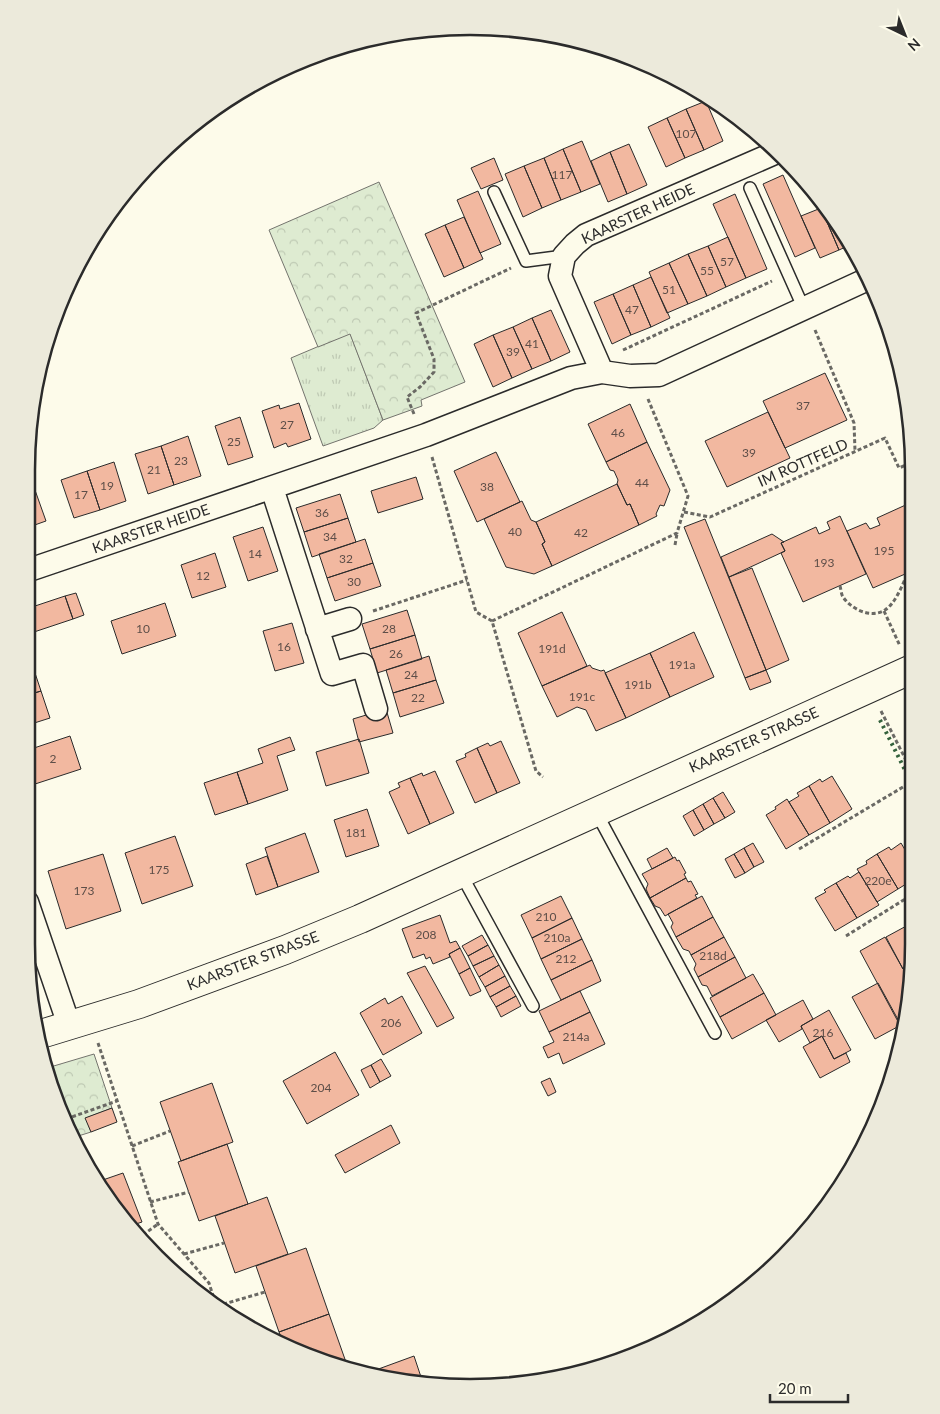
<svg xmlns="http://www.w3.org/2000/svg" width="940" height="1414" font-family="Lato,sans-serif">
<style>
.grass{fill:url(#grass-tufts);stroke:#74746e}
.forest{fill:url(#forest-crowns);stroke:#74746e}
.building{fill:#f2b8a0;stroke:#2b2b2b}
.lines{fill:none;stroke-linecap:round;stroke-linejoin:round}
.lane-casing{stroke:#2b2b2b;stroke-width:14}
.street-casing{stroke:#2b2b2b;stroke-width:25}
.secondary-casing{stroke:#2b2b2b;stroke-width:30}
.path{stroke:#6a6964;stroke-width:3;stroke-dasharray:4 2.5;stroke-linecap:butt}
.lane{stroke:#fdfbea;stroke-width:11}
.street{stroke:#fdfbea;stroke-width:22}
.secondary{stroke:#fdfbea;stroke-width:28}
.hedge{stroke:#34623c;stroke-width:4;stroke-dasharray:2.5 4;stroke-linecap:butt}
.labels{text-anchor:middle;stroke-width:4;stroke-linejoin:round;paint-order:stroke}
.number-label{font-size:12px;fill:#5d4e48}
.street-label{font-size:15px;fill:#2b2b2b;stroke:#fdfbea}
.rim{fill:none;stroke:#2b2b2b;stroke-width:2.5}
</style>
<defs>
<pattern id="grass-tufts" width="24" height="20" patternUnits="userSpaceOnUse" patternTransform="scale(1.25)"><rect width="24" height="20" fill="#deebd1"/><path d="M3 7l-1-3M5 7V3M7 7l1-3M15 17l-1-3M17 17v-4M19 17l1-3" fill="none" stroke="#bfcab4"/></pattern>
<pattern id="forest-crowns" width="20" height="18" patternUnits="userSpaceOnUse" patternTransform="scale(1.25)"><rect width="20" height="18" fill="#deebd1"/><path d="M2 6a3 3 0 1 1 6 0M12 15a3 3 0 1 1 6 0" fill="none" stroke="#bfcab4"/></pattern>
</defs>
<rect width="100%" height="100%" fill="#fdfbea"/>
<!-- grass -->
<path class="grass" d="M350,333L383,420L374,428L323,446L291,358Z"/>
<!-- forest -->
<path class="forest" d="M379,182L465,382L421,400L422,406L383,420L350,334L318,347L269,230Z
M94,1054L112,1108L86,1118L91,1132L75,1137L50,1086L47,1068Z"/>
<!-- building -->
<path class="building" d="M706,101L723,141L704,150L686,109Z
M686,109L704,150L685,158L667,118Z
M667,118L685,158L666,167L648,127Z
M582,141L600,184L581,192L563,149Z
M629,144L647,185L627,194L610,152Z
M563,149L581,192L561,200L544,158Z
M610,152L627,194L608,202L591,161Z
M494,158L503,180L481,189L471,168Z
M544,158L561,200L542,208L524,166Z
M524,166L542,208L523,217L505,174Z
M783,175L815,248L795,257L763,184Z
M478,191L501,244L480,253L457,200Z
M735,194L767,269L746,278L713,204Z
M826,206L850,245L839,250L821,208Z
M821,208L839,250L820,258L801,216Z
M464,217L483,259L464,268L445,225Z
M445,225L464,268L444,277L425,234Z
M728,237L746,278L726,287L708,246Z
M708,246L726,287L707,296L688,254Z
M688,254L707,296L688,304L669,263Z
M669,263L688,304L667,313L649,272Z
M651,277L670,318L651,327L633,285Z
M633,285L651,327L631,335L613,294Z
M613,294L631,335L612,344L594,302Z
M879,304L887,326L884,327L875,306Z
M551,310L570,352L551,361L532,318Z
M532,318L551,361L532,369L513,327Z
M513,327L532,369L512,378L493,335Z
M493,335L512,378L493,387L474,344Z
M825,373L847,420L785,448L763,401Z
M299,403L311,439L288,447L286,443L274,448L262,411L279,405L280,409Z
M630,404L647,442L606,462L588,424Z
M768,412L790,458L727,487L705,441Z
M240,417L253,457L228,465L215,426Z
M188,436L201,476L174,485L161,446Z
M647,442L670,490L664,506L660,505L656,514L657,516L639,525L630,504L627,505L617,484L618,480L614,471L610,470L606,462Z
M161,446L174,485L148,494L135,454Z
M496,452L520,502L477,522L454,471Z
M114,462L126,501L100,510L87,471Z
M87,471L100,510L74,518L61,480Z
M30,476L46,521L29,527Z
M416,477L423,499L378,513L371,491Z
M617,484L627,505L630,504L639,525L552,566L542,544L545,542L536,522Z
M340,494L348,518L304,532L296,508Z
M522,501L531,520L536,522L545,542L542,544L552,566L534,574L506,567L484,519Z
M910,503L912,507V571L873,588L847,531L866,523L870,529L880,525L877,518Z
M840,516L866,574L803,602L781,553L785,551L781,543L816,527L819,534L830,529L827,522Z
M348,518L356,542L312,557L304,532Z
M705,519L766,670L745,678L684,527Z
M263,527L278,571L248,581L233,537Z
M772,534L784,542L781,543L785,551L729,577L721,557Z
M365,539L373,563L327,578L319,554Z
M215,553L226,587L192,598L181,565Z
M373,563L381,586L335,601L327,578Z
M752,568L789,660L766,670L729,577Z
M76,593L84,615L73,619L65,596Z
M65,596L73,619L28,634L29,608Z
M165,603L176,636L122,654L111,621Z
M407,610L415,635L370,649L362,624Z
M562,612L587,666L542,686L518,633Z
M292,623L304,663L275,671L263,631Z
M694,632L714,677L670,697L650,653Z
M415,635L422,659L377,673L370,649Z
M650,653L670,697L626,718L605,673Z
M429,656L436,680L393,693L386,670Z
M32,664L41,691L28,695V665Z
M590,665L592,668L601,671L604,670L626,718L596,731L586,710L577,707L557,717L542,686Z
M766,670L771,682L750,690L745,678Z
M436,680L444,703L400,717L393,693Z
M41,691L50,718L28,725V695Z
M386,709L393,733L359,742L353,719Z
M70,736L81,769L32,785L27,773L28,750Z
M290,737L295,750L277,756L288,790L248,804L237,772L263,763L258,749Z
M359,739L369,773L326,786L316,752Z
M501,741L520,783L497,793L477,748L488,743L490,746Z
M477,748L497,793L475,803L456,761L466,757L465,754Z
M435,771L454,813L430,824L410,778L422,773L423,776Z
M237,772L248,804L215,815L204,783Z
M832,776L852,809L830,823L809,786L820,779L822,782Z
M410,778L430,824L408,834L389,792L400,787L398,783Z
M809,786L830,823L809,835L789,802L799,796L797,793Z
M723,792L735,812L725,818L713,798Z
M713,798L725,818L714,824L703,804Z
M787,799L809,835L786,849L766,815L776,809L775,807Z
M703,804L714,824L704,830L693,810Z
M367,809L379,846L346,857L334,820Z
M693,810L704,830L694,836L683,816Z
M305,833L319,872L278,887L265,848Z
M175,836L193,886L142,904L125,853Z
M753,843L764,862L754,867L744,848Z
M901,843L911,860V881L898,889L877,854L889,847L891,850Z
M667,848L673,858L652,869L647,859Z
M744,848L754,867L745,873L734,854Z
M103,854L121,911L66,929L48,871Z
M734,854L745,873L735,878L725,859Z
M877,854L898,889L877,902L857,869L867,864L866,861Z
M267,856L278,887L256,895L246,864Z
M675,857L677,861L679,860L686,873L684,874L686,878L650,898L646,889L648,884L642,874Z
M859,872L879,905L857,918L836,883L848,876L850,878Z
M686,878L688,882L691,881L698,894L695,895L697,898L665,916L660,908L655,906L650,898Z
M836,883L857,918L835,931L815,898L826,892L824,890Z
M561,896L572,918L532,938L521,915Z
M702,896L713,917L676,937L671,927L673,923L668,914Z
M440,915L450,943L456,941L460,948L449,954L450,957L433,964L430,957L426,959L424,954L413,958L402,929Z
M713,917L724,937L691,955L689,951L683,949L676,937Z
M572,918L582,939L541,959L532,938Z
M910,924V965L903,969L886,937Z
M482,935L488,945L468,956L462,946Z
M724,937L735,957L698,977L694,969L696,964L691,955Z
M885,937L903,969L905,968L910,976V1002L902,1029L860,951Z
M582,939L592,960L551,980L541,959Z
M488,945L494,956L473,966L468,956Z
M460,948L470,968L459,974L449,954Z
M494,956L499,965L479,977L473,966Z
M735,957L746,978L712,996L707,986L702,985L698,977Z
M592,960L601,981L561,1000L551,980Z
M499,965L505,976L485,987L479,977Z
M425,966L454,1018L437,1027L407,973Z
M470,968L481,991L470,996L459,974Z
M753,974L764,993L720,1017L710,998Z
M505,976L510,986L490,997L485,987Z
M878,983L901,1025L875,1039L852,997Z
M510,986L516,996L496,1007L490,997Z
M580,991L590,1012L549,1032L539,1011Z
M764,993L776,1015L732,1039L720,1017Z
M402,996L422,1033L383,1055L360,1013L385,998L388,1004Z
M516,996L521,1006L501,1017L496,1007Z
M803,1000L813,1019L801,1026L802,1029L779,1042L766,1020Z
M829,1010L851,1050L834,1059L822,1036L810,1043L801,1026Z
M590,1012L605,1044L563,1064L559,1053L548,1058L543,1047L554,1042L549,1032Z
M822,1036L834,1059L846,1053L850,1062L820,1078L803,1047Z
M335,1052L359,1095L307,1124L283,1081Z
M381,1059L391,1076L380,1082L371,1065Z
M371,1065L380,1082L370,1088L361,1070Z
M550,1078L556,1092L548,1096L541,1082Z
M212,1083L233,1142L181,1161L160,1102Z
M112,1108L117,1122L91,1132L85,1118Z
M391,1125L400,1143L345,1173L335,1155Z
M227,1144L248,1204L199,1221L178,1162Z
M123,1173L142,1222L133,1225L101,1191L97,1182Z
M267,1197L288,1254L235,1273L215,1216Z
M306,1248L329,1314L279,1332L256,1266Z
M329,1314L347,1365L300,1354L284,1344L279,1332Z
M414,1356L421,1377L412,1380L373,1371Z"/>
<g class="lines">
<defs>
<path id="lane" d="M750,188L804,309
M494,192L526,261L564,256
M596,812L715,1033
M461,874L533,1006"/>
<path id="street" d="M602,372L560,276L564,256L575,244L586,235L777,152
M272,488L332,674L363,665L376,709
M29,570L426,435L571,378L602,372L630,376L659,375L870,278
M317,629L350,619
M27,902L69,1025"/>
<path id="secondary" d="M41,1034L139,1004L285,950L360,919L912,669"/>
</defs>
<!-- lane casing -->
<use href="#lane" class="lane-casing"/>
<!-- street casing -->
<use href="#street" class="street-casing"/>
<!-- secondary casing -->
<use href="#secondary" class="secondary-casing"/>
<!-- path -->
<path class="path" d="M815,330L854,423L855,451
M623,350L772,281
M414,414L407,397L420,387L434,372V359L416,313L511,268
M432,457L476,612L492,621L536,771L543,777
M684,512L710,517L885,438L899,468L913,462
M675,545L677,534
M840,586C841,589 841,594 843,597C851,609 871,619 885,610C896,603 902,585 908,573
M373,611L467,580
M884,611L900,646
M492,621L677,533L688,496L648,399
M881,711L911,770
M799,849L903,787
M846,936L910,896
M98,1043L158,1224L209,1283L216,1305
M66,1119L117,1101
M132,1146L170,1131
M150,1202L189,1192
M143,1235L158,1224
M184,1254L224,1243
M217,1306L265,1292"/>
<!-- lane -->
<use href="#lane" class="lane"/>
<!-- street -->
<use href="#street" class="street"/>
<!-- secondary -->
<use href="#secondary" class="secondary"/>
<!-- hedge -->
<path class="hedge" d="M880,720L911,782"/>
</g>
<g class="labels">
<!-- number labels -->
<g class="number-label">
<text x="686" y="138">107</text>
<text x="562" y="179">117</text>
<text x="727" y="266">57</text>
<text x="707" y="275">55</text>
<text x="669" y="294">51</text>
<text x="632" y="314">47</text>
<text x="532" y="348">41</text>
<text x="513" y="356">39</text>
<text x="803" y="410">37</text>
<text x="287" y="429">27</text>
<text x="618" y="437">46</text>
<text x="234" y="446">25</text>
<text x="749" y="457">39</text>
<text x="181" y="465">23</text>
<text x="154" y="474">21</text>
<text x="642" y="487">44</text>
<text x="107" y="490">19</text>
<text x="487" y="491">38</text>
<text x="81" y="499">17</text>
<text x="322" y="517">36</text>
<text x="515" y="536">40</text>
<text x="581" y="537">42</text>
<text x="330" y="541">34</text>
<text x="884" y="555">195</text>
<text x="255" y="558">14</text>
<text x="346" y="563">32</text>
<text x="824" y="567">193</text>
<text x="203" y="580">12</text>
<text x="354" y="586">30</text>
<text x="143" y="633">10</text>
<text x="389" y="633">28</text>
<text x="284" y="651">16</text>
<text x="552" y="653">191d</text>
<text x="396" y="658">26</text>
<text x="682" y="669">191a</text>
<text x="411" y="679">24</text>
<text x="638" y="689">191b</text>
<text x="582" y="701">191c</text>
<text x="418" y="702">22</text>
<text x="53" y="763">2</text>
<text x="356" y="837">181</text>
<text x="159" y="874">175</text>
<text x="878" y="885">220e</text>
<text x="84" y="895">173</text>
<text x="546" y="921">210</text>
<text x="426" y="939">208</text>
<text x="557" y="942">210a</text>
<text x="713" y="960">218d</text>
<text x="566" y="963">212</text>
<text x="391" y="1027">206</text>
<text x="823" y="1037">216</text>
<text x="576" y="1041">214a</text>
<text x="321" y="1092">204</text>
</g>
<!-- street labels -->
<g class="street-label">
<text transform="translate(638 214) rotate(-25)" y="5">KAARSTER HEIDE</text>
<text transform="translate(803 463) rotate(-24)" y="5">IM ROTTFELD</text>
<text transform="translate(151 529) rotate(-19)" y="5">KAARSTER HEIDE</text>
<text transform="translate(754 740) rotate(-24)" y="5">KAARSTER STRASSE</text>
<text transform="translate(253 961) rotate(-21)" y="5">KAARSTER STRASSE</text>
</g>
</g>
<!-- crop -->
<path d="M0 0H940V1414H0ZM470 35H470A435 435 0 0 1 905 470V944A435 435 0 0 1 470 1379H470A435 435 0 0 1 35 944V470A435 435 0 0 1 470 35Z" fill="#eceadb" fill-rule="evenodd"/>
<path class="rim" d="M470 35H470A435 435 0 0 1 905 470V944A435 435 0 0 1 470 1379H470A435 435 0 0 1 35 944V470A435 435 0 0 1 470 35Z"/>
<!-- north arrow -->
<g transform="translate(905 35) rotate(137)" stroke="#fdfbea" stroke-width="4" paint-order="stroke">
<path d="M0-4L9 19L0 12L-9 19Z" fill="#2b2b2b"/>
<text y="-8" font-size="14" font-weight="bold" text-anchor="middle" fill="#2b2b2b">N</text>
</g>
<!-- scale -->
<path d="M770 1394v8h78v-8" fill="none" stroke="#2b2b2b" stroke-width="2.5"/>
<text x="778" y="1394" font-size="15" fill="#2b2b2b" stroke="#fdfbea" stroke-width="4" paint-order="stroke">20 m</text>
</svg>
